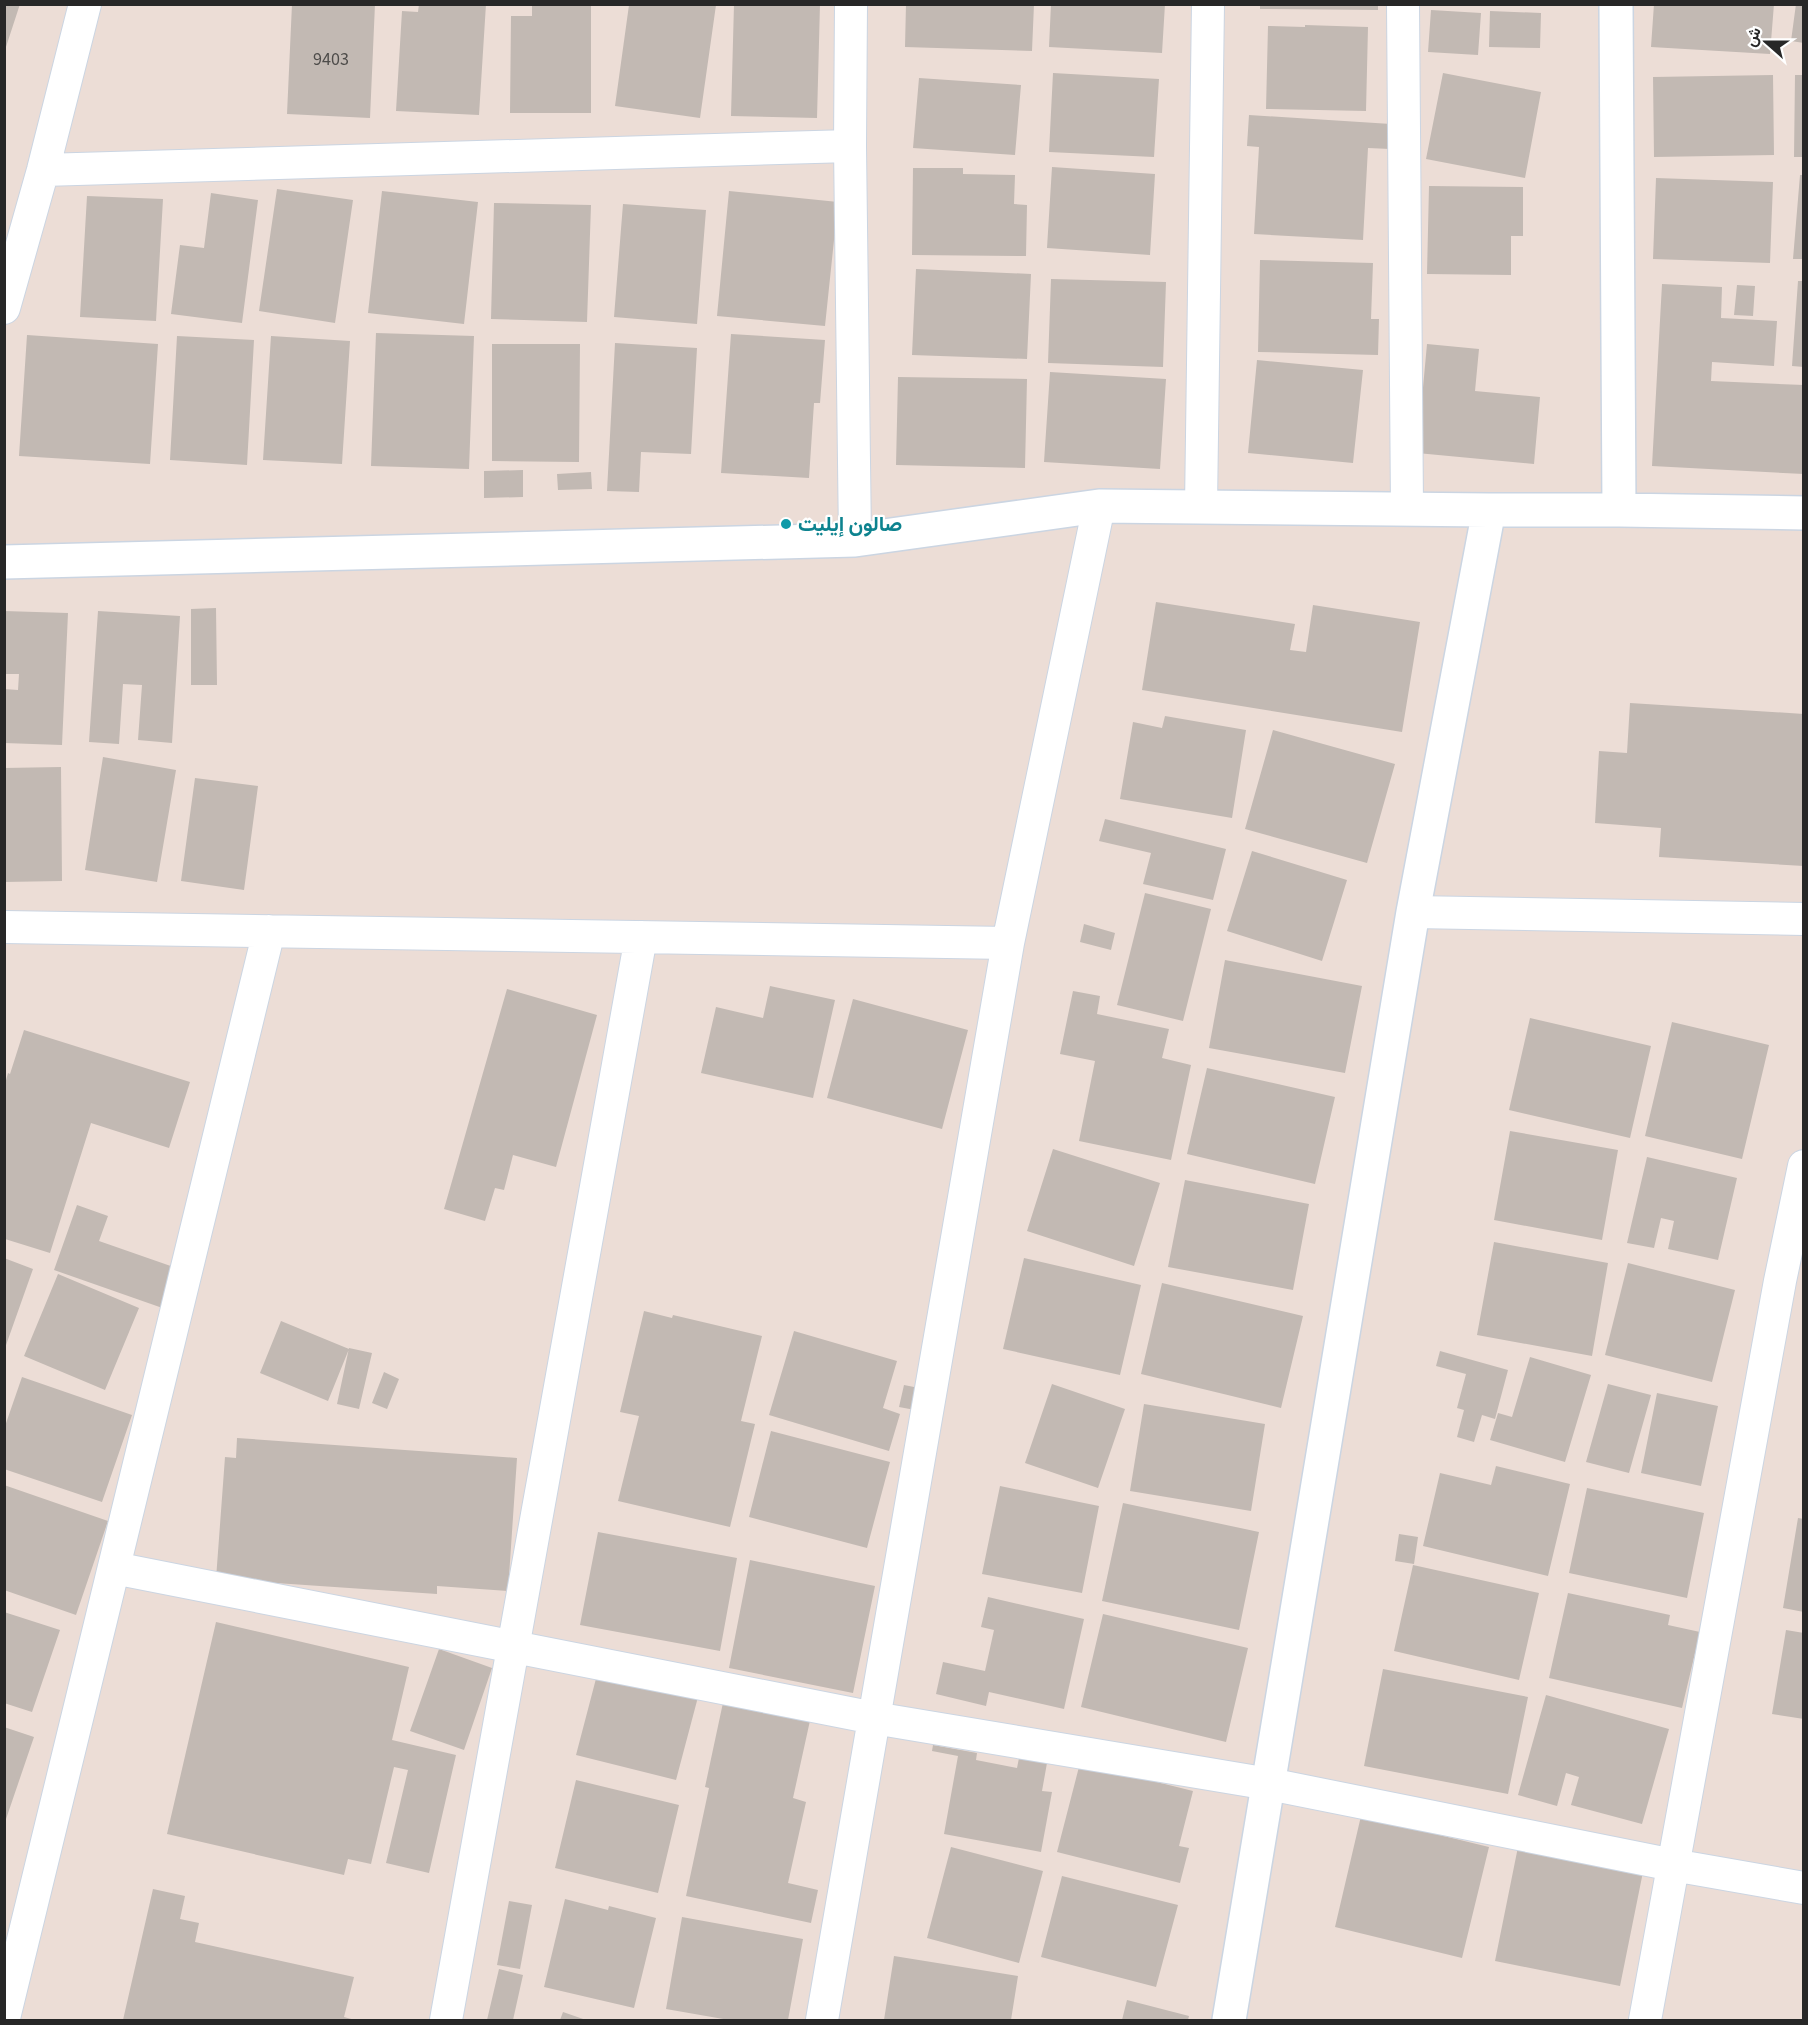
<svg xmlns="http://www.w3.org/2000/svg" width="1808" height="2025" font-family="'Source Sans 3',Vazirmatn,sans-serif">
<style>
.building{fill:#c2b9b3}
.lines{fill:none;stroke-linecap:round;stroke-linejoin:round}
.street-casing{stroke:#cbd5e2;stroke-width:34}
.secondary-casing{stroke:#cbd5e2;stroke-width:36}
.street{stroke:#fff;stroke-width:32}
.secondary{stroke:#fff;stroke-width:33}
.culture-dot{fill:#0f9aa8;stroke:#fff;stroke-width:2}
.labels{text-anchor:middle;stroke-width:4.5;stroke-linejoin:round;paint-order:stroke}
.number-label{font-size:18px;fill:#4e4c4a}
.culture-label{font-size:21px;font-weight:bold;fill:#0d838f;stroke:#fff;text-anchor:start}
</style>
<rect width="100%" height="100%" fill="#ecddd6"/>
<!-- building -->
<path class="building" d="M4,4H20L5,50H4Z
M292,4H375L370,118L287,114Z
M419,4H486L479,115L396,111L402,11L418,12Z
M532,4H591V113H510L511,16H532Z
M734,4H820L817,118L731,116Z
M906,4H1034L1032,51L905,47Z
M1051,4H1165L1162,53L1049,47Z
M1260,4H1378V10L1260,9Z
M1654,4H1774L1770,54L1651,47Z
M1796,4H1804V43L1791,41Z
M629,5H716L700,118L615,106Z
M1431,10L1481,13L1478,55L1428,52Z
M1490,11L1541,13L1540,48L1489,47Z
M1305,25L1368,27L1366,111L1266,109L1268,26L1305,27Z
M1053,73L1159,79L1154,157L1049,152Z
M1443,73L1541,92L1525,178L1426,159Z
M1773,75L1774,155L1654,157L1653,77Z
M1795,75H1804V157H1794Z
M919,78L1021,85L1015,155L913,148Z
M1249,115L1391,124L1390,149L1368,148L1363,240L1254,234L1259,147L1247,146Z
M1052,167L1155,174L1150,255L1047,248Z
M913,168H963V174L1015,175L1014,204L1027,205L1026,256L912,255Z
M1800,175H1804V259H1793Z
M1656,178L1773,182L1770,263L1653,259Z
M1429,186L1523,187V236H1511V275L1427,274Z
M277,189L353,200L335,323L259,311Z
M382,191L478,202L464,324L368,313Z
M729,191L838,202L825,326L717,316Z
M211,193L258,200L242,323L171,314L180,245L204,248Z
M87,196L163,199L156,321L80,317Z
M494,203L591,205L587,322L491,319Z
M623,204L706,210L697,324L614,317Z
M1260,260L1373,263L1371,319H1379L1378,355L1258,352Z
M916,269L1031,274L1027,359L912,355Z
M1051,279L1166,282L1163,367L1048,363Z
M1798,281H1804V367L1792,366Z
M1662,284L1722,287L1721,318L1777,321L1774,366L1712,362L1711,381L1804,385V474L1652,466Z
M1737,285L1755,286L1753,316L1734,315Z
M376,333L474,336L469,469L371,466Z
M731,334L825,340L820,403H814L809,478L721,473Z
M27,335L158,344L150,464L19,456Z
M177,336L254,340L247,465L170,460Z
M271,336L350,341L342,464L263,460Z
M615,343L697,348L691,454L641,452L639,492L607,491Z
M492,344H580L579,462L492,461Z
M1427,344L1479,349L1475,391L1540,397L1534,464L1417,453Z
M1257,360L1363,370L1353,463L1248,453Z
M1050,372L1166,379L1160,469L1044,462Z
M898,377L1027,379L1025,468L896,465Z
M523,470V497L484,498V471Z
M591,472L592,489L558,490L557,474Z
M1156,602L1295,624L1290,650L1306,652L1313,605L1420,622L1402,732L1142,690Z
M216,608L217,685H191V609Z
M4,611L68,613L62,745L4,743V689L18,690L19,674H4Z
M98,611L180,616L172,743L138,740L142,685L123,684L119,744L89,742Z
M1630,703L1804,714V866L1659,857L1661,828L1595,823L1599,751L1627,753Z
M1165,716L1246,730L1232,818L1120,799L1133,722L1162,728Z
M1273,730L1395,764L1367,863L1245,829Z
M103,757L176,770L157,882L85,870Z
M61,767L62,881L4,882V768Z
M195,778L258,786L244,890L181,881Z
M1105,819L1226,849L1213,900L1143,884L1151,853L1099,841Z
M1252,851L1347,880L1322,961L1227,931Z
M1145,893L1211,909L1183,1021L1117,1005Z
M1084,924L1115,933L1111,950L1080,942Z
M1225,960L1362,986L1345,1073L1209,1048Z
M770,986L835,1000L813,1098L701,1073L716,1007L763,1018Z
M507,989L597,1015L556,1167L513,1155L504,1190L495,1188L485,1221L444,1209Z
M1073,991L1100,996L1097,1014L1169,1029L1162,1058L1191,1065L1171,1160L1079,1141L1095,1061L1060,1054Z
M853,999L968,1030L942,1129L827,1098Z
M1530,1018L1651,1046L1630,1138L1509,1110Z
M1672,1022L1769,1045L1742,1159L1645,1136Z
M24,1030L190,1082L169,1148L91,1123L50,1253L5,1239V1084L8,1073L10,1074Z
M1207,1068L1335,1097L1315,1184L1187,1154Z
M1510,1131L1618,1150L1602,1240L1494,1220Z
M1053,1149L1160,1183L1134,1266L1027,1231Z
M1647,1157L1737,1178L1718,1260L1668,1249L1674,1221L1661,1218L1654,1248L1627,1243Z
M1185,1180L1309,1204L1293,1290L1168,1267Z
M77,1205L108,1216L99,1241L185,1271L171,1311L54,1270Z
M1494,1242L1608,1263L1592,1356L1477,1335Z
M4,1258L33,1269L5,1348H4Z
M1024,1258L1141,1285L1120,1375L1003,1349Z
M1628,1263L1735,1290L1712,1382L1605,1355Z
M58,1274L139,1308L105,1390L24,1356Z
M1162,1283L1303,1316L1281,1408L1141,1374Z
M644,1311L672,1318L673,1315L762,1336L741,1421L755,1424L730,1527L618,1501L639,1416L620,1412Z
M281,1321L349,1349L328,1401L260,1373Z
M794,1331L897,1361L883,1408L900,1414L889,1451L769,1415Z
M349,1348L372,1353L359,1409L337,1404Z
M1440,1351L1508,1370L1495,1419L1482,1415L1474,1442L1457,1437L1464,1410L1457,1408L1466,1374L1436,1366Z
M1530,1357L1591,1375L1565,1462L1490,1440L1498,1413L1512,1417Z
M384,1372L399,1379L387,1409L372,1403Z
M22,1377L132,1415L102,1502L4,1469V1429Z
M1052,1384L1125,1409L1098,1488L1025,1463Z
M1608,1384L1651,1395L1629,1473L1586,1462Z
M904,1385L919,1388L915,1410L899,1407Z
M1657,1393L1718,1406L1701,1486L1641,1473Z
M1144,1404L1265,1424L1251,1511L1130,1491Z
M771,1431L890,1462L867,1548L749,1517Z
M237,1438L517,1458L508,1591L437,1586V1594L216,1579L225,1457L236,1458Z
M1496,1466L1570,1484L1548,1576L1423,1546L1440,1473L1491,1485Z
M4,1485L108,1521L76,1615L4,1590Z
M1000,1486L1099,1506L1082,1593L982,1574Z
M1587,1488L1704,1513L1687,1598L1569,1573Z
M1123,1503L1259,1532L1239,1630L1102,1601Z
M1798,1518L1804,1519V1612L1783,1608Z
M598,1532L737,1558L720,1651L580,1625Z
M1399,1534L1418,1537L1414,1564L1395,1561Z
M750,1560L875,1586L853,1693L729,1668Z
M1413,1565L1539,1593L1519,1680L1394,1651Z
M1568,1593L1670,1615L1668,1625L1700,1632L1682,1708L1549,1678Z
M988,1597L1084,1619L1064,1709L989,1692L986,1706L936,1694L943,1662L985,1671L994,1630L981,1627Z
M4,1612L60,1630L32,1712L4,1703Z
M1103,1614L1248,1648L1226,1742L1081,1707Z
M216,1622L409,1667L392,1740L456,1755L429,1873L386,1863L408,1770L394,1767L371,1864L348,1859L344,1875L167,1834Z
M1786,1630L1804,1633V1719L1772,1714Z
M439,1649L492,1668L464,1750L410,1731Z
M1383,1669L1528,1697L1508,1794L1364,1766Z
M598,1671L698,1697L676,1780L576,1755Z
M1546,1695L1669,1729L1642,1824L1571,1805L1579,1777L1566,1773L1557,1806L1518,1795Z
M724,1698L811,1716L793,1798L806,1802L788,1883L818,1890L811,1923L686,1896L709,1788L705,1787Z
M4,1727L34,1737L5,1822H4Z
M933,1745L977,1753L976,1760L1017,1768L1019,1758L1047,1763L1042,1791L1052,1792L1041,1852L944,1834L958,1756L932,1751Z
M1080,1763L1193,1791L1179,1846L1189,1848L1180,1883L1057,1852Z
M576,1780L679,1805L658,1893L555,1868Z
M1361,1816L1489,1847L1462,1958L1335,1927Z
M1520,1837L1645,1862L1620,1986L1495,1961Z
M951,1847L1043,1871L1019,1963L927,1938Z
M1062,1876L1178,1905L1156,1987L1041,1957Z
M153,1889L185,1896L180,1919L199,1923L195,1942L354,1977L344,2017L355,2020H123Z
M565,1899L608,1910L609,1906L656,1918L634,2008L544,1987Z
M509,1901L532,1905L520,1969L497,1965Z
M682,1917L803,1939L788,2020H729L666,2009Z
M894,1956L1018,1976L1011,2020H884Z
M499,1969L523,1975L513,2020H487Z
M1127,2000L1189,2016L1188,2020H1122Z
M563,2012L586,2020H560Z"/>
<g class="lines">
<defs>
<path id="street" d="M851,4L850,146L855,540
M1403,4L1407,509
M43,170L850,146
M4,308L43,170L85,4
M1201,507L1208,4
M1413,912L1804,919
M4,927L1008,943
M114,1568L874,1718L1269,1784L1673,1865L1804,1888
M4,2018L269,931
M446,2020L641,937
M822,2020L1008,943L1099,506
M1645,2020L1780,1281L1804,1166"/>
<path id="secondary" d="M1616,4L1619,510
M4,562L855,540L1099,506L1489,510H1619L1804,513
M1229,2020L1413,912L1489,510"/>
</defs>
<!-- street casing -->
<use href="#street" class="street-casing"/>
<!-- secondary casing -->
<use href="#secondary" class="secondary-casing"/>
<!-- street -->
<use href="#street" class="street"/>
<!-- secondary -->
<use href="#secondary" class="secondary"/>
</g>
<!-- markers -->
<circle class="culture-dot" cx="786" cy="524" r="6"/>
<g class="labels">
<!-- number labels -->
<g class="number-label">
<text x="331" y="65">9403</text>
</g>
<!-- culture labels -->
<g class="culture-label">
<text x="798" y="531">صالون إيليت</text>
</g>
</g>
<!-- border -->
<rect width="1808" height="2025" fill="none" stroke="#272727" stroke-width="12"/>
<!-- north arrow -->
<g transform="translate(1766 42) rotate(291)" stroke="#ffffff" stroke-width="4.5" paint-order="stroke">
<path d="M0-4.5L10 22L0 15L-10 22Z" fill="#272727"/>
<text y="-9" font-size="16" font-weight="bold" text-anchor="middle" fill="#272727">ش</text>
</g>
</svg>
